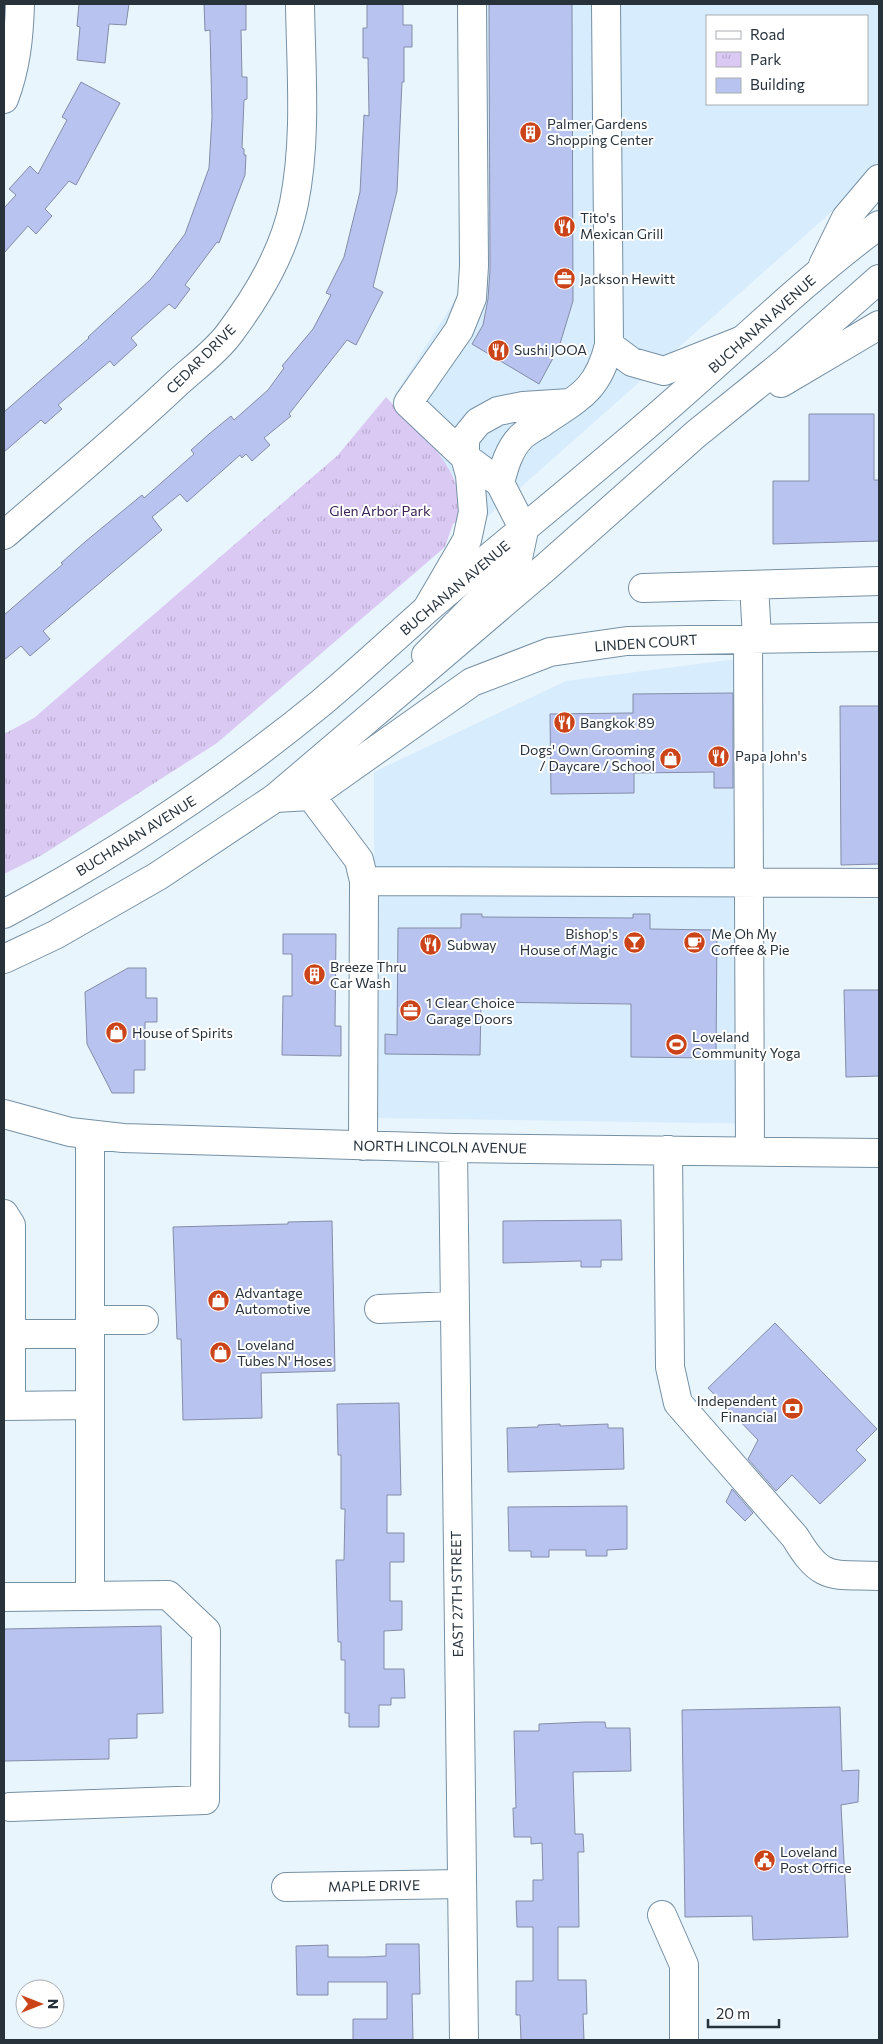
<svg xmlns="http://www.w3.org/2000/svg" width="883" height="2044" font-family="Commissioner,sans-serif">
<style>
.built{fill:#d7ecfc;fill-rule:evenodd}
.park{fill:url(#park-tufts)}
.building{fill:#b8c4ef;stroke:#848ca8}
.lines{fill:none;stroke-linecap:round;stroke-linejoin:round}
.minor-casing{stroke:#7690a4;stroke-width:30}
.highway-casing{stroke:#7690a4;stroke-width:30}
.minor{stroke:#fff;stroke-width:28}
.highway{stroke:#fff;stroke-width:28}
.labels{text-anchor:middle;stroke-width:4;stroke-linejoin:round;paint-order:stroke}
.poi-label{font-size:14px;fill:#27323b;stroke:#fff;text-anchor:start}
.street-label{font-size:14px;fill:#27323b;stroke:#fff}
.park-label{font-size:14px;fill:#3b2256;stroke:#fff}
</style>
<defs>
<pattern id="park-tufts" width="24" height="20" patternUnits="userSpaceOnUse" patternTransform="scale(1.25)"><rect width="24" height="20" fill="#dac9f3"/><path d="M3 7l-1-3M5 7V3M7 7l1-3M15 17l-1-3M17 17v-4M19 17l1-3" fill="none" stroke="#bbadd1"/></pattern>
</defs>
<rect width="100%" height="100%" fill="#e9f5fd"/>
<!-- built -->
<path class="built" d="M462,4H879V162L854,192L485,519L394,396L457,297L464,261ZM707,16H867V104H707Z
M760,656L765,1124L374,1118V772L566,681Z"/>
<!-- park -->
<path class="park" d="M386,397C416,429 467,470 461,519L453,524L445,547L217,743L42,855L4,874V734L34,718L338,455Z"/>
<!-- building -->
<path class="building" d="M79,4H129L126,25L109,24L105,63L77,60L80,27L77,26Z
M204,4H246V30H241L242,77H247V99L244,100L242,148L244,149V155H246L245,175L219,243L217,242L185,285L190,289L175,309L169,304L131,338L137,345L114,366L110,361L58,405L62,409L45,424L41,420L4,452V412L89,338L88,337L151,279L185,234L209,168L212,117L210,30L205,31Z
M367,4H403V25H412V47H404V82H402L397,191L373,287L383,292L356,345L347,340L289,414L291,416L264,438L270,445L252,461L246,454L242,458L240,455L187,502L180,494L152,517L162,530L43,631L50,639L30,656L21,646L4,660V615L63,564L61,563L86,541L142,495L144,498L194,454L191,450L209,434L231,416L234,420L268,390L284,368L282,366L313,329L331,295L326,293L344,257L360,192L364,115L369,116L368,58H363V28H367Z
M489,4H572L573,301L559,347L539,384L472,344L483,325L488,299L490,270Z
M81,82L120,103L76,185L69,181L45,209L52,216L36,234L28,226L4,253V208L16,195L9,189L30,166L38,174L67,120L62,117Z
M809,414H874V480H879V541L773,544V481H809Z
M733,693V788H714V772L634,773V793L551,794L550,714L633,713V694Z
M840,706H879V864L841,865Z
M461,914H482V917L633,918V914H650V929L717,930L716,1058L631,1057V1004L481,1002L480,1055L385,1054V1034L397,1035L398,928H461Z
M283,934H336L335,1026H341V1056L282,1055L283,996H292V954H283Z
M128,968H146V998H157V1022H145V1070H134V1093H112L87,1044L85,992Z
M844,990H879V1076L846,1077Z
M621,1220L622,1260H601V1267H581V1261L503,1263V1221Z
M332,1221L335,1371L261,1373L262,1418L183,1420L181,1339H177L173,1227L288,1224V1222Z
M775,1323L877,1429L856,1450L866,1460L820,1504L792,1475L776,1491L748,1459L758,1440L708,1388Z
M399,1403L401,1495H387V1533H404V1562H390V1601H402V1630L384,1631V1669H404L405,1698H391V1705H379V1727H349V1713H345V1660H341V1642H338L336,1560H344L345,1509H341V1455H338L337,1404Z
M560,1424V1426L608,1424V1428H623L624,1469L508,1472L507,1428L538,1427V1425Z
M732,1489L753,1513L745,1521L726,1502Z
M627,1506V1549L607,1550V1556H586V1550H549V1557H531V1551H509L508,1507Z
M161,1626L163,1713L137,1714V1738L109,1739V1759L4,1761V1629Z
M840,1707L842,1771L859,1770L858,1802L841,1805L848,1937L753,1940L752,1916L685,1917L682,1710Z
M586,1722H605L606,1728H630L631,1771L573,1772L575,1834H583L584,1852H578L579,1927H558V1980H586L587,2014H583L584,2040H521L520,2015H516V1981H533V1927H517L516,1901H533V1880H543L542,1843L531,1844V1837H514L513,1808H516L514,1731H539V1724Z
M386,1944H419L420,1994H412L413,2040H353V2019H387V1982H328V1995H297L296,1946L328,1945V1957H365L386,1956Z"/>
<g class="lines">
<defs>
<path id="minor" d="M472,4L474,266L472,298L459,330L408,403L465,457L500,483
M4,99C16,68 19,37 20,4
M609,345L632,362L664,371L740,341
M4,535C61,486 119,438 174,386C191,370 215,353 229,334C258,295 284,252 294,203C307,138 301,70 300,4
M754,585L757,638
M643,588L879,581
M428,607L467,540L473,512L470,475L465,457V438L478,422L498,411L523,406L570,403
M748,638L750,1151
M426,655L517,563L524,530L500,483C504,467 509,449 521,437C527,431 536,427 543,422C580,397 598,390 609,345L606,4
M311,796L359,860L364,881L363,1146
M275,798L311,796L472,682L550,652L627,641L879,637
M364,881L879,883
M4,1114L70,1132L123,1138L453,1148L879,1153
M453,1148L464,2040
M668,1150L670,1367L678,1403L795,1537C822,1582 831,1574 879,1576
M4,1214L11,1225V1406
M379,1309L453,1306
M90,1320H144
M4,1334H90
M4,1406L90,1405
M90,1596V1135
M4,1597L168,1595L206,1631L205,1800L10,1807
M286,1887L461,1884
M662,1915L684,1965V2040"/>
<path id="highway" d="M823,265L846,218L879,179
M781,383L879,325
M4,914C116,854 222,784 321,703C357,673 391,641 426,610C504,544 585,479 662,412C734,350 802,282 879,225
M4,959L55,935L158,876L275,798L546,567L696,434L784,363L879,279"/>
</defs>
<!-- minor casing -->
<use href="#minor" class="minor-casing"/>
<!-- highway casing -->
<use href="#highway" class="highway-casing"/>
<!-- minor -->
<use href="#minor" class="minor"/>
<!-- highway -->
<use href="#highway" class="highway"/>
</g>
<!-- icons -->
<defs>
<symbol id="building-disc" viewBox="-11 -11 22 22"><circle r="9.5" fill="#cb4318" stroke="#fff"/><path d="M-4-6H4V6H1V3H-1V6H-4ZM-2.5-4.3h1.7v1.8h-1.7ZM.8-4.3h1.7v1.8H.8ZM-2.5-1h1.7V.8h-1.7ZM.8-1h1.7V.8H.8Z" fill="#fff"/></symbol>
<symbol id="restaurant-disc" viewBox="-11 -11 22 22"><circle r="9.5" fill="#cb4318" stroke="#fff"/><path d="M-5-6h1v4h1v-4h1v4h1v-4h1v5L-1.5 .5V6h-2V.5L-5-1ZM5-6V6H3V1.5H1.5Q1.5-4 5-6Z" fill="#fff"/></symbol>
<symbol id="office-disc" viewBox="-11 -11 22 22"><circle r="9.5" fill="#cb4318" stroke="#fff"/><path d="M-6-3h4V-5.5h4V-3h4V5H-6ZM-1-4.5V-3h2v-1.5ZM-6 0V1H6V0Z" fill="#fff"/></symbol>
<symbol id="shop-disc" viewBox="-11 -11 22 22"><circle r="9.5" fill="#cb4318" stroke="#fff"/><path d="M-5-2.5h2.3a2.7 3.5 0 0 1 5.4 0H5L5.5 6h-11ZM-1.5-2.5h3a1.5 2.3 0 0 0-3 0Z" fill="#fff"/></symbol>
<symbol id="bar-disc" viewBox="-11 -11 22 22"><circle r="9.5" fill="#cb4318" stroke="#fff"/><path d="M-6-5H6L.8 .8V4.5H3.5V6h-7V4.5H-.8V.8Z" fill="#fff"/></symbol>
<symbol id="cafe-disc" viewBox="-11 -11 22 22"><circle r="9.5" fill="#cb4318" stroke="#fff"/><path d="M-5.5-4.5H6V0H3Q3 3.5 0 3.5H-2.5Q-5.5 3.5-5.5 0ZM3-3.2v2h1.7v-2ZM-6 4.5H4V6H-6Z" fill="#fff"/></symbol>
<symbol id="stadium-disc" viewBox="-11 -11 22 22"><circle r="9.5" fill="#cb4318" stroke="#fff"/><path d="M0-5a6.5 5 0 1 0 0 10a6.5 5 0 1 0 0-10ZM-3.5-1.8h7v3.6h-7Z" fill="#fff"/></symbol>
<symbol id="bank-disc" viewBox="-11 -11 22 22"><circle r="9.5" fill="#cb4318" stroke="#fff"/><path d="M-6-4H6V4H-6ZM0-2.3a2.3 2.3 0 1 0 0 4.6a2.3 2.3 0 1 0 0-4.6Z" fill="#fff"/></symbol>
<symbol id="civic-disc" viewBox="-11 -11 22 22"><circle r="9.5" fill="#cb4318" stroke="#fff"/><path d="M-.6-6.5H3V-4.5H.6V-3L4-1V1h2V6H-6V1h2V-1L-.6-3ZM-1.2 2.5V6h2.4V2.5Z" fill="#fff"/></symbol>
</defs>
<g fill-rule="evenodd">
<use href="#building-disc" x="518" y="120" width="25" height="25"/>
<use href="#restaurant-disc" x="552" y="214" width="25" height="25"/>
<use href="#office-disc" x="552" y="266" width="25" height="25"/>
<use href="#restaurant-disc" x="486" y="338" width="25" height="25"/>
<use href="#restaurant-disc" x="552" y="710" width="25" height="25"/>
<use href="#restaurant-disc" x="706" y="744" width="25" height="25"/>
<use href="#shop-disc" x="658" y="746" width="25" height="25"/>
<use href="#bar-disc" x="622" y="930" width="25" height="25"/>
<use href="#cafe-disc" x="682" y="930" width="25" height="25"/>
<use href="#restaurant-disc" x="418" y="932" width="25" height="25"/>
<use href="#building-disc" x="302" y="962" width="25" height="25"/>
<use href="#office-disc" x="398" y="998" width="25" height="25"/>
<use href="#shop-disc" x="104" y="1020" width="25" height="25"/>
<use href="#stadium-disc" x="664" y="1032" width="25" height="25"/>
<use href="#shop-disc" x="206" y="1288" width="25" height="25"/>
<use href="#shop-disc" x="208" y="1340" width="25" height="25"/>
<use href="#bank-disc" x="780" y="1396" width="25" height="25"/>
<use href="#civic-disc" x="752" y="1848" width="25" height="25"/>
</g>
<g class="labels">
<!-- poi labels -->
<g class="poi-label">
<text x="547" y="129">Palmer Gardens<tspan x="547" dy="16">Shopping Center</tspan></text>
<text x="580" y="223">Tito's<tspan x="580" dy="16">Mexican Grill</tspan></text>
<text x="580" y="284">Jackson Hewitt</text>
<text x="514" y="355">Sushi JOOA</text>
<text x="580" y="728">Bangkok 89</text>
<text x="655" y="755" text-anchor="end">Dogs' Own Grooming<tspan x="655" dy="16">/ Daycare / School</tspan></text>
<text x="735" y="761">Papa John's</text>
<text x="618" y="939" text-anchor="end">Bishop's<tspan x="618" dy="16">House of Magic</tspan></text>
<text x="711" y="939">Me Oh My<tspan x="711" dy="16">Coffee &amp; Pie</tspan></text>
<text x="447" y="950">Subway</text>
<text x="330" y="972">Breeze Thru<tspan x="330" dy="16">Car Wash</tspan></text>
<text x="426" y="1008">1 Clear Choice<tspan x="426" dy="16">Garage Doors</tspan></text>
<text x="132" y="1038">House of Spirits</text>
<text x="692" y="1042">Loveland<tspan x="692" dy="16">Community Yoga</tspan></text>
<text x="235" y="1298">Advantage<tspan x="235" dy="16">Automotive</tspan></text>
<text x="237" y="1350">Loveland<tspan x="237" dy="16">Tubes N' Hoses</tspan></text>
<text x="777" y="1406" text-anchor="end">Independent<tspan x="777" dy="16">Financial</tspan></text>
<text x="780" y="1857">Loveland<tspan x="780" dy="16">Post Office</tspan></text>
</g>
<!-- street labels -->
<g class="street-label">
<text transform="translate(762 324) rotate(-42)" y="5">BUCHANAN AVENUE</text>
<text transform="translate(201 359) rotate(-45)" y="5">CEDAR DRIVE</text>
<text transform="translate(455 588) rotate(-40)" y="5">BUCHANAN AVENUE</text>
<text transform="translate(646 643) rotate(-4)" y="5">LINDEN COURT</text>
<text transform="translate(136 836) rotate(-32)" y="5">BUCHANAN AVENUE</text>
<text transform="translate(440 1147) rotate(1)" y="5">NORTH LINCOLN AVENUE</text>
<text transform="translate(457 1594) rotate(-91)" y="5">EAST 27TH STREET</text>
<text transform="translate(374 1886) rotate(-1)" y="5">MAPLE DRIVE</text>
</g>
<!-- park labels -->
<g class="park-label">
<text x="380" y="516">Glen Arbor Park</text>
</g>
</g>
<!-- border -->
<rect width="883" height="2044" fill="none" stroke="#27323b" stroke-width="10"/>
<!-- legend -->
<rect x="706" y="15" width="162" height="90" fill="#ffffff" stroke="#a9adb1"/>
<rect x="716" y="31" width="25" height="8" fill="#ffffff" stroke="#a9adb1"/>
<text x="750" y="40" font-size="15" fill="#27323b">Road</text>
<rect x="716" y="52" width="25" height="15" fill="url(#park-tufts)" stroke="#a9adb1"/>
<text x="750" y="65" font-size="15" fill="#27323b">Park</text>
<rect x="716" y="78" width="25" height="15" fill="#b8c4ef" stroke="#a9adb1"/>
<text x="750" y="90" font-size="15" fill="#27323b">Building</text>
<!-- north arrow -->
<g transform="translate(40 2004) rotate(90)"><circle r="24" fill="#ffffff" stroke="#a9adb1"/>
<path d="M0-4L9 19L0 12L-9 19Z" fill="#cb4318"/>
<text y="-8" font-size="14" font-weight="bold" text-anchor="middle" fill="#27323b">N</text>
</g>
<!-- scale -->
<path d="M708 2019v8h71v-8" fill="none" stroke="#27323b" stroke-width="2.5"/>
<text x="716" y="2019" font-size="15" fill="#27323b" stroke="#ffffff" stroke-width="4" paint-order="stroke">20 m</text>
</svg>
